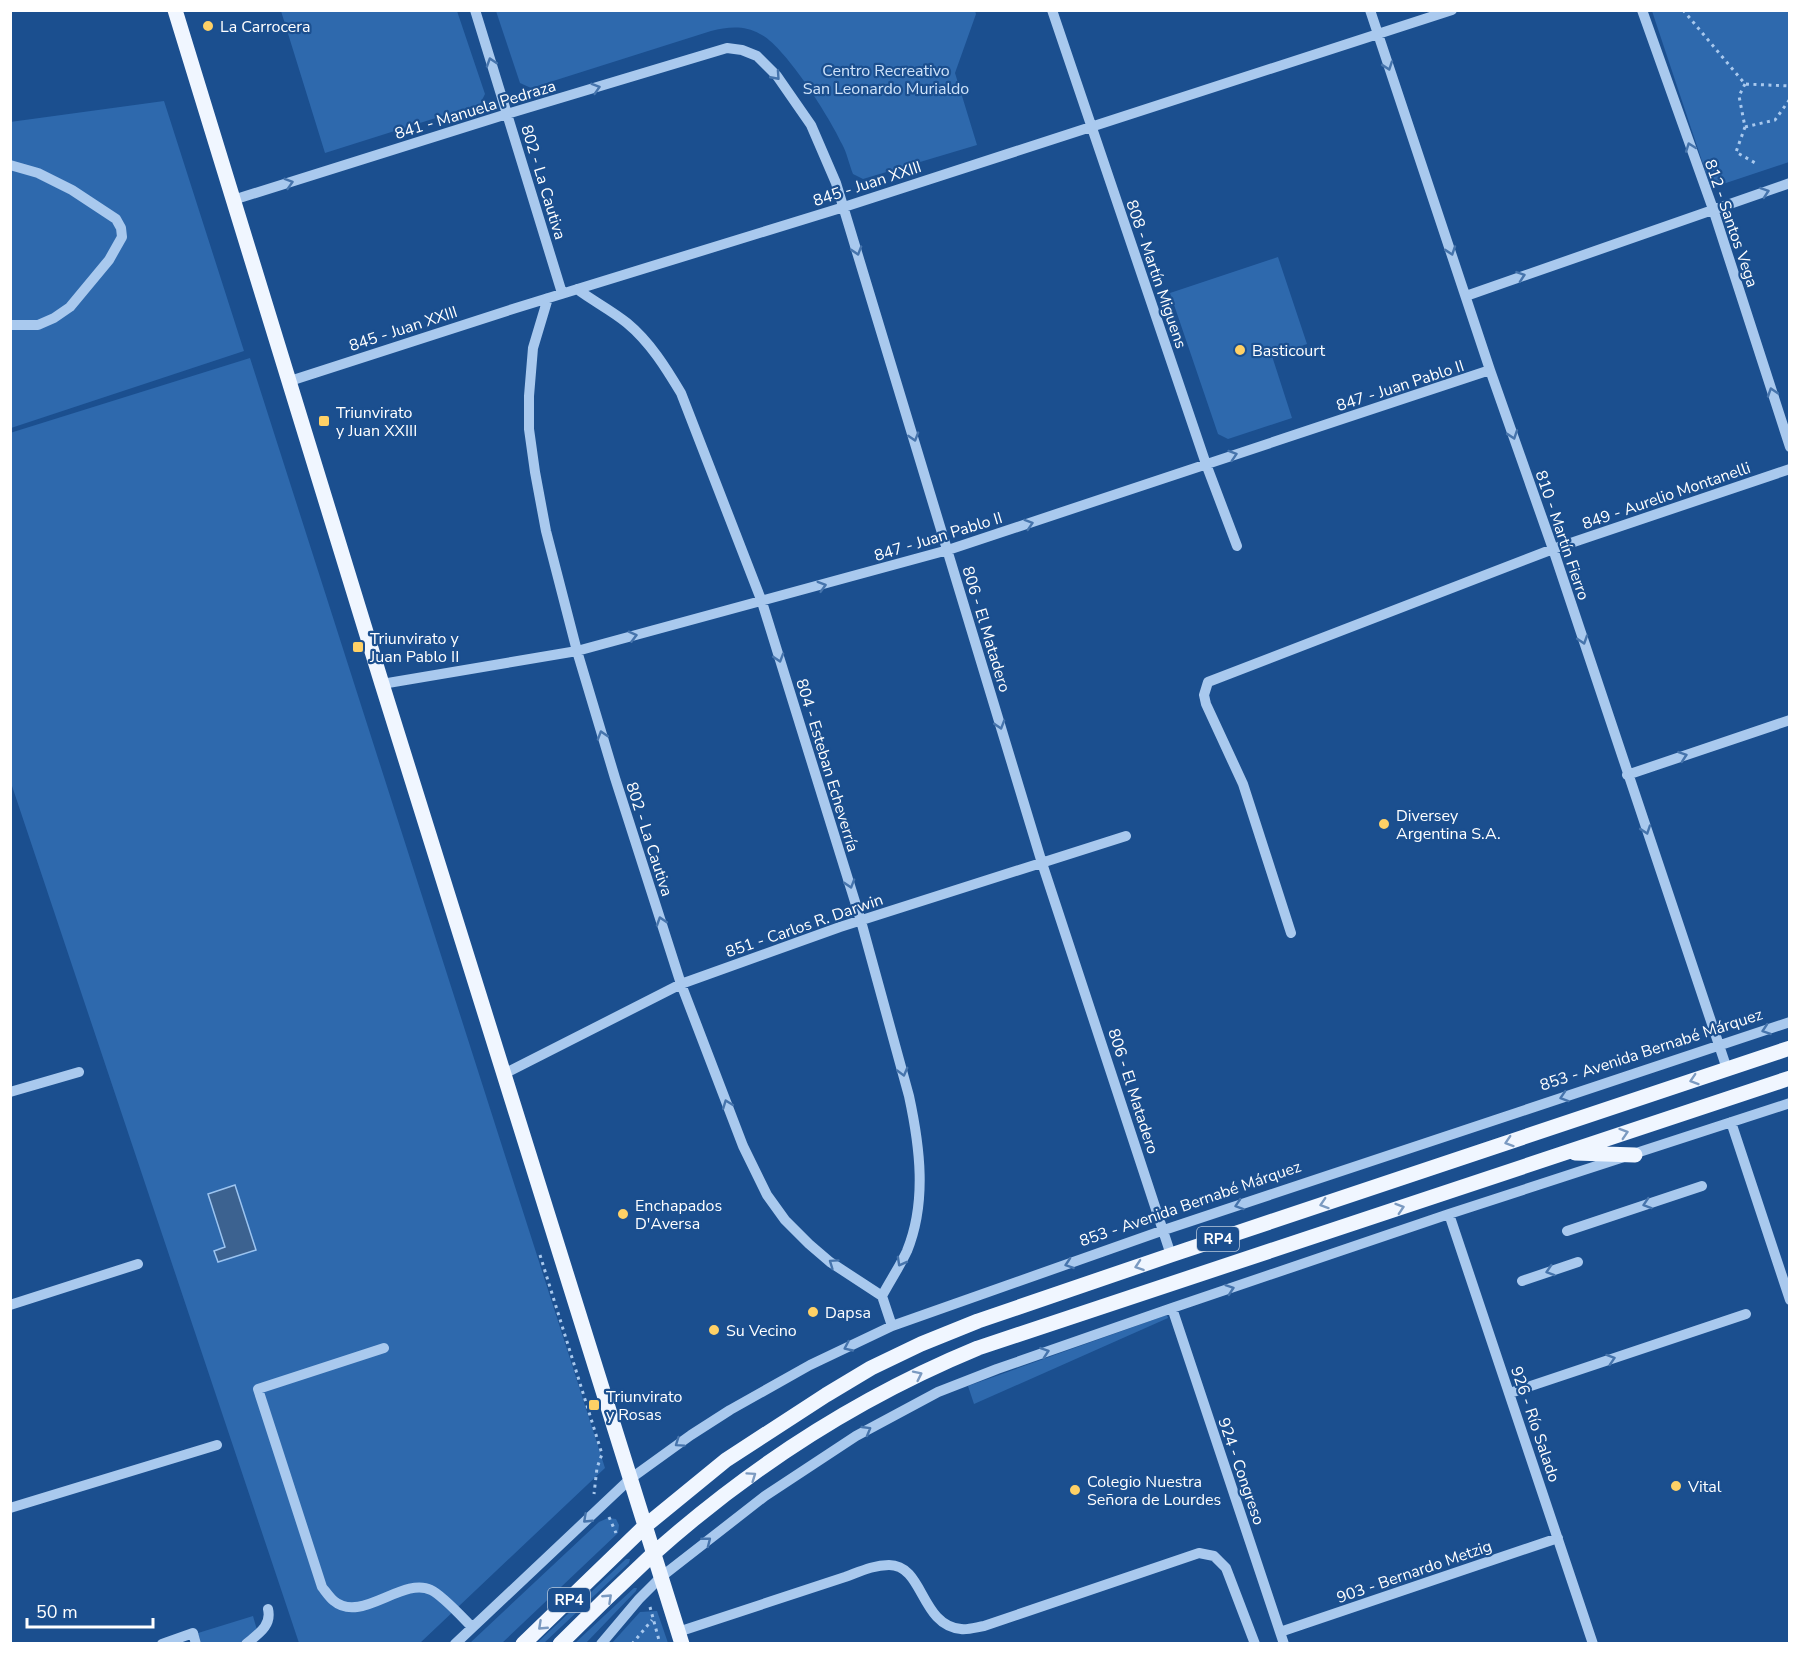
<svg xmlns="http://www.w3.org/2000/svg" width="1800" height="1654" font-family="'Nunito Sans',sans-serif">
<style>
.green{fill:#2e69ad}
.water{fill:#3c6290;stroke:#9cc4f0;stroke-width:1.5}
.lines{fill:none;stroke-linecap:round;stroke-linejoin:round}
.path{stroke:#a9c9ee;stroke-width:3;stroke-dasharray:3 4.5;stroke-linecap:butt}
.minor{stroke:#a9c9ee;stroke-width:10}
.major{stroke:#f0f6ff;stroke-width:15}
.oneway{stroke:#4674ac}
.oneway2{stroke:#7b9ac1}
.poi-dot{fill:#ffd166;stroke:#1b4f8f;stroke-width:2}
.labels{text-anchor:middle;stroke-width:4.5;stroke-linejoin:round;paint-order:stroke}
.shield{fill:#1b4f8f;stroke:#bbcadd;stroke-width:1.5}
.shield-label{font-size:15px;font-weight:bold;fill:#fff}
.poi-label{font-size:16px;fill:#fff;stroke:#1b4f8f;text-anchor:start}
.park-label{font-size:16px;fill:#cfe3fa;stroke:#1b4f8f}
.street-label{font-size:16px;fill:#fff;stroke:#1b4f8f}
</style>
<rect width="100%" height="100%" fill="#1b4f8f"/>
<!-- green -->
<path class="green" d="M281,11H457L485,94L480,104L325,153Z
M496,11H975L976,14L955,73L977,145L863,179L853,174C849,164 847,153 842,144C830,118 785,46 760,34C744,25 728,27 711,31L531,88L520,83Z
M1652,11H1789V162L1711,188Z
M164,101L244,351L11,428L10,122Z
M1278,257L1307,344L1272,356L1292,418L1228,439L1218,434L1170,293Z
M250,358L605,1468L420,1643H299L11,783L10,433Z
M1167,1315L1168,1318L974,1404L968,1386Z
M608,1518L616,1519L619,1525L618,1533L502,1643H470L599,1522Z
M626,1559H630L629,1563L544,1643H537Z
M634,1588H637L636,1591L586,1643H575Z
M657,1611L668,1643H612L640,1612Z
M253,1616L257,1630L238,1644L201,1643L198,1633Z"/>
<!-- water -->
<path class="water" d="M235,1185L256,1250L218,1262L214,1251L225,1247L208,1194Z"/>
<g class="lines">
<!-- path -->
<path class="path" d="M1683,10L1745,84L1790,86
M1745,84L1739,96L1745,127L1775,120L1790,99
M1745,127L1736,152L1757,164
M540,1255L602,1454L597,1468L594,1494
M609,1517L616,1533
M650,1607L660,1644
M632,1644L652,1620"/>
<!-- minor -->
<path class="minor" d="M475,10L562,293
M1052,10L1206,464L1237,546
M1370,10L1490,370L1553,549L1727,1069
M1642,10L1713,209L1790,447
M10,165L38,173L72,190L116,219L121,228L122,237L109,260L70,307L54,318L38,325H10
M233,200L507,114L727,48L742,50L757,56L777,76L811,125L836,183L1042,863L1171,1255
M577,289C593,301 611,310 627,323C650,342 666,368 681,393L762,602L861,921L909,1096C920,1147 927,1202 907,1251C900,1266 890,1281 882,1296
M1466,296L1790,183
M548,298L533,348L529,396V429L535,472L546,531L577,651L615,778L681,984L743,1146L767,1195L785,1220L809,1244L830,1262L882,1296L892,1326
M290,381L516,308L844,207L1452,10
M382,684L577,651L948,550L1490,370
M1627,775L1790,720
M1291,933L1243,784L1206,704L1204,695L1208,682L1553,549L1790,469
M504,1074L681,984L840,927L1126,836
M10,1092L79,1072
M1731,1122L1790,1300
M1449,1214L1593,1644
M1567,1231L1702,1186
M1522,1281L1578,1262
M10,1305L138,1264
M1172,1308L1284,1644
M384,1348L258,1389L322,1587C326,1592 330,1598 334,1601C361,1624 403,1576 431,1590C442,1595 463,1618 472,1627
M1510,1393L1746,1314
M10,1508L217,1445
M678,1632L845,1577C859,1572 873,1565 889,1565C924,1565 920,1625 961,1629C968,1630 977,1627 984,1626L1199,1553L1214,1556L1226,1568L1255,1644
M1280,1632L1558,1538
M162,1644L193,1633L196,1644
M246,1644C258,1634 272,1626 268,1609
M455,1644L630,1479L691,1435L730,1410L810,1365L892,1326L1164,1230L1790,1022
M601,1644L639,1599L661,1577L765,1496L856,1436L938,1392L997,1369L1172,1308L1449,1214L1790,1103"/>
<!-- major -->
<path class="major" d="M175,10L382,684L682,1644
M1575,1153L1635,1155
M523,1644L644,1527L726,1460L826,1395L871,1368L921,1344L978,1321L1171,1255L1790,1048
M560,1644C590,1614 621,1584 652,1555C748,1469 859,1397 978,1348L1790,1078"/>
</g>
<!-- one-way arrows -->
<defs><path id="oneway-chevron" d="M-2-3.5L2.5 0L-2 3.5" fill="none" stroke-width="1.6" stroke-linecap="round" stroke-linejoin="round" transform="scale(1.5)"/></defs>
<g class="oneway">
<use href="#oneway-chevron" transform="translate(491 62) rotate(-108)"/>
<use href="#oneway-chevron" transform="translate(1388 66) rotate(71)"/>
<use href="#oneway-chevron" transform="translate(776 76) rotate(48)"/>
<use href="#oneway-chevron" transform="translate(596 88) rotate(-17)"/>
<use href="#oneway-chevron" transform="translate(1690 147) rotate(-110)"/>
<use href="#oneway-chevron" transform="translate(289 183) rotate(-17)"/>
<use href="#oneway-chevron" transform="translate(1765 192) rotate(-19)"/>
<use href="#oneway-chevron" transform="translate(857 251) rotate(73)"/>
<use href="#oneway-chevron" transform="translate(1451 251) rotate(71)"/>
<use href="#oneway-chevron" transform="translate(1521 276) rotate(-19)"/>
<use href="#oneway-chevron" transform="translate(1772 392) rotate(-108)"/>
<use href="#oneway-chevron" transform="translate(1513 435) rotate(71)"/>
<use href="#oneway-chevron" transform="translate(914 437) rotate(73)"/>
<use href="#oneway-chevron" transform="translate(1233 455) rotate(-18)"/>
<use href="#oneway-chevron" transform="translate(1029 524) rotate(-18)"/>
<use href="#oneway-chevron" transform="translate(822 586) rotate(-16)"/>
<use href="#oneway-chevron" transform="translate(633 636) rotate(-15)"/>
<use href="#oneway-chevron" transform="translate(1583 640) rotate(72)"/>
<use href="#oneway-chevron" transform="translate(779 658) rotate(73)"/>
<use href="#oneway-chevron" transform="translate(1000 725) rotate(73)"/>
<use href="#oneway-chevron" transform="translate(602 735) rotate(-107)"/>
<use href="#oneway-chevron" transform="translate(1683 756) rotate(-19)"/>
<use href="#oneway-chevron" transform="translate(1646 830) rotate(71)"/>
<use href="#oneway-chevron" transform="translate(850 884) rotate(73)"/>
<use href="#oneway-chevron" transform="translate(661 921) rotate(-108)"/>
<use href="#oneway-chevron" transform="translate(1766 1030) rotate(161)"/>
<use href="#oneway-chevron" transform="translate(903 1072) rotate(75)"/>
<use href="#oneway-chevron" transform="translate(1564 1097) rotate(162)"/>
<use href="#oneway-chevron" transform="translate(727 1104) rotate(-111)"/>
<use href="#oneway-chevron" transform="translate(1647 1204) rotate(162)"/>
<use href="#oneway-chevron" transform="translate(1239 1205) rotate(162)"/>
<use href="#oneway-chevron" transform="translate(901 1262) rotate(119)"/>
<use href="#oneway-chevron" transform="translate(833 1263) rotate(-145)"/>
<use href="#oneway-chevron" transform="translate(1069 1264) rotate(161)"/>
<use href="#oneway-chevron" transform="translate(1550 1271) rotate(162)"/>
<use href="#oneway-chevron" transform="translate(1230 1289) rotate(-19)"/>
<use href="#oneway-chevron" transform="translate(848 1347) rotate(155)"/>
<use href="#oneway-chevron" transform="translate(1045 1352) rotate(-19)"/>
<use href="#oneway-chevron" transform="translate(1611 1359) rotate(-18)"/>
<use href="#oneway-chevron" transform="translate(867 1430) rotate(-30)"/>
<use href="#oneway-chevron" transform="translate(679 1443) rotate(145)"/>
<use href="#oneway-chevron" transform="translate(587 1519) rotate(137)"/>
<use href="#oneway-chevron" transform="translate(707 1541) rotate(-38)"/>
</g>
<g class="oneway2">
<use href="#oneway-chevron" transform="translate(1694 1080) rotate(162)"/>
<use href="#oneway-chevron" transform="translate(1624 1133) rotate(-18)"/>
<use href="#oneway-chevron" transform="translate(1509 1142) rotate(162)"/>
<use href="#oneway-chevron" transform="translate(1324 1204) rotate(162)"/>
<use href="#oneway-chevron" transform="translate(1400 1208) rotate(-18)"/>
<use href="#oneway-chevron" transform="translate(1139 1266) rotate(161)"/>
<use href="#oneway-chevron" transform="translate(918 1375) rotate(-26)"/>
<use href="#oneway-chevron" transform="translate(752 1476) rotate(-35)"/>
<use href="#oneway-chevron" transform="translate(608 1598) rotate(-43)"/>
<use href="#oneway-chevron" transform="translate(542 1626) rotate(137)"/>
</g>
<!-- markers -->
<g class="poi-dot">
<circle cx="208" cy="26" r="6"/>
<circle cx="1240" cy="350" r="6"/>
<rect x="318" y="415" width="12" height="12" rx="3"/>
<rect x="352" y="641" width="12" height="12" rx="3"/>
<circle cx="1384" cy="824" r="6"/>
<circle cx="623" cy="1214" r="6"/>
<circle cx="813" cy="1312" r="6"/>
<circle cx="714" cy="1330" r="6"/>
<rect x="588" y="1399" width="12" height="12" rx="3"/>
<circle cx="1676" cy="1486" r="6"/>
<circle cx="1075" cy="1490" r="6"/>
</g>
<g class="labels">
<!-- shield labels -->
<g class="shield">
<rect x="1197" y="1227" width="42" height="24" rx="4.5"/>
<rect x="548" y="1588" width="42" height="24" rx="4.5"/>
</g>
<g class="shield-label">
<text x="1218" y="1244">RP4</text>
<text x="569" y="1605">RP4</text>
</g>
<!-- poi labels -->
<g class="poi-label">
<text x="220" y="32">La Carrocera</text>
<text x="1252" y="356">Basticourt</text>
<text x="336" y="418">Triunvirato<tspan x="336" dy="18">y Juan XXIII</tspan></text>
<text x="370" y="644">Triunvirato y<tspan x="370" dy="18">Juan Pablo II</tspan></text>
<text x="1396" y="821">Diversey<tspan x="1396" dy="18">Argentina S.A.</tspan></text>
<text x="635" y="1211">Enchapados<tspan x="635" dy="18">D'Aversa</tspan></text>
<text x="825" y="1318">Dapsa</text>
<text x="726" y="1336">Su Vecino</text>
<text x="606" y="1402">Triunvirato<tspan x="606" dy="18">y Rosas</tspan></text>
<text x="1087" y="1487">Colegio Nuestra<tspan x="1087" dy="18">Señora de Lourdes</tspan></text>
<text x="1688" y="1492">Vital</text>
</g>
<!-- park labels -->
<g class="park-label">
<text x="886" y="76">Centro Recreativo<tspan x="886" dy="18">San Leonardo Murialdo</tspan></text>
</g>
<!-- street labels -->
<g class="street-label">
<text transform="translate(475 109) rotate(-17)" y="6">841 - Manuela Pedraza</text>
<text transform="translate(544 182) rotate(73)" y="6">802 - La Cautiva</text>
<text transform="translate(867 183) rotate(-18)" y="6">845 - Juan XXIII</text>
<text transform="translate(1732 223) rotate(71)" y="6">812 - Santos Vega</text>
<text transform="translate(1157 274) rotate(71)" y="6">808 - Martín Miguens</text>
<text transform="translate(403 328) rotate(-18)" y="6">845 - Juan XXIII</text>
<text transform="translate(1400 385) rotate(-18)" y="6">847 - Juan Pablo II</text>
<text transform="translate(1666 495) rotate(-19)" y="6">849 - Aurelio Montanelli</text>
<text transform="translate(1563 535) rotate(71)" y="6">810 - Martín Fierro</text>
<text transform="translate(938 536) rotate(-17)" y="6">847 - Juan Pablo II</text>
<text transform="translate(987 629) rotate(73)" y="6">806 - El Matadero</text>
<text transform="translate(828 765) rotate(73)" y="6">804 - Esteban Echeverría</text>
<text transform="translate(650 839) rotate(72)" y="6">802 - La Cautiva</text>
<text transform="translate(804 925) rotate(-19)" y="6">851 - Carlos R. Darwin</text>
<text transform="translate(1651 1049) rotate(-18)" y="6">853 - Avenida Bernabé Márquez</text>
<text transform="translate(1134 1091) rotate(72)" y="6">806 - El Matadero</text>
<text transform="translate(1190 1203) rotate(-19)" y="6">853 - Avenida Bernabé Márquez</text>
<text transform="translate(1536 1424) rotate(71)" y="6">926 - Río Salado</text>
<text transform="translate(1242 1471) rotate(71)" y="6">924 - Congreso</text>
<text transform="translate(1414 1571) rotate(-19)" y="6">903 - Bernardo Metzig</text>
</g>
</g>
<!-- border -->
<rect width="1800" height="1654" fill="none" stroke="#ffffff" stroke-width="24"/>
<!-- scale -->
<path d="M27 1618v9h126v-9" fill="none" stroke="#ffffff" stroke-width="3"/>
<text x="36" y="1618" font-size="18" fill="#ffffff" stroke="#1b4f8f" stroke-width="4.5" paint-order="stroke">50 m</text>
</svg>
